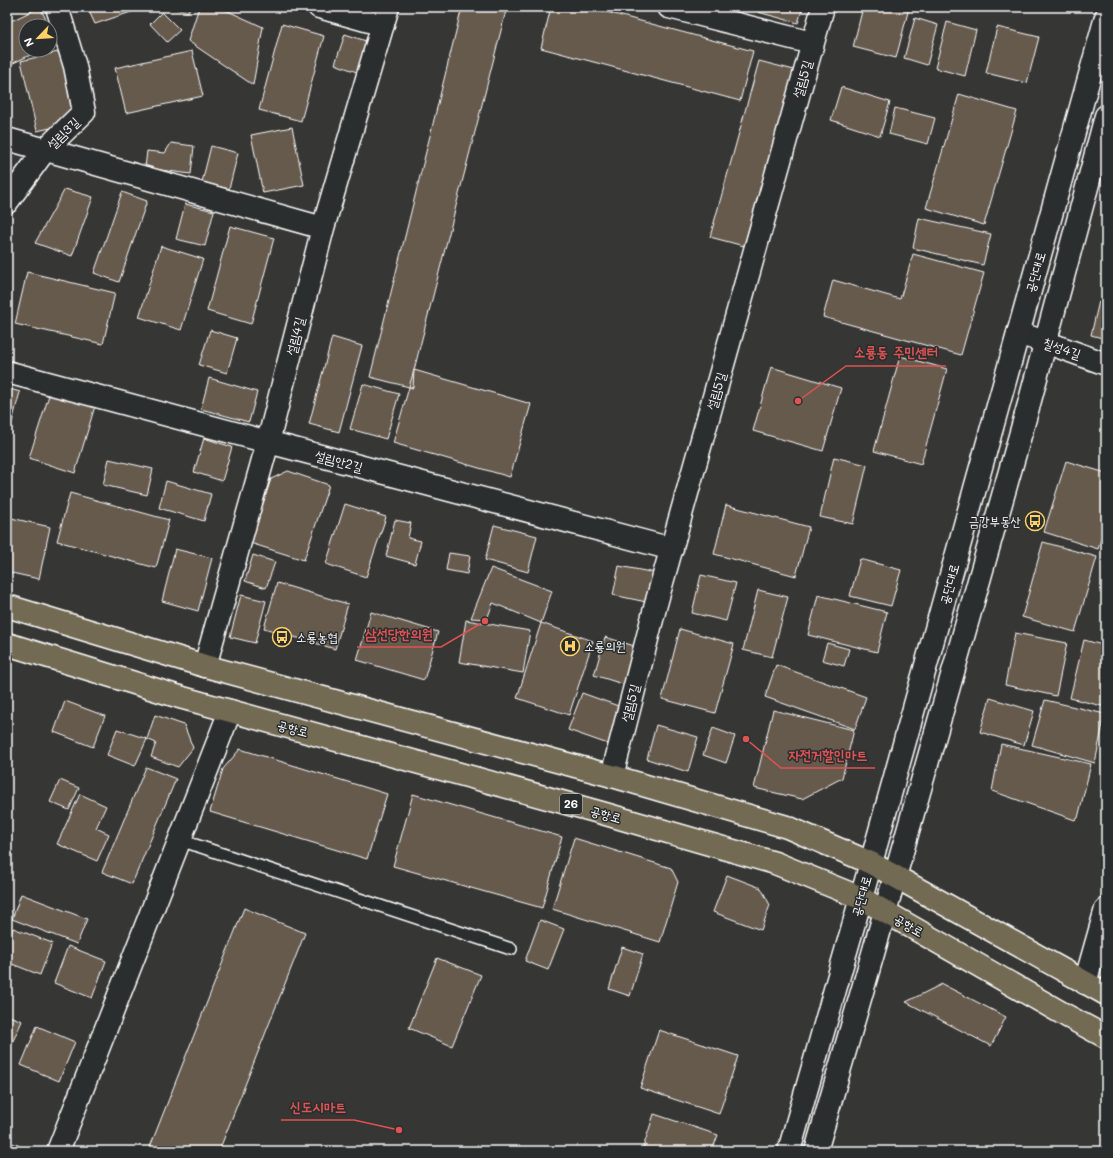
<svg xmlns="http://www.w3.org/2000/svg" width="1113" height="1158" font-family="Mali,'Poor Story',sans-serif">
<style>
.building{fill:#665a4d;stroke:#fff}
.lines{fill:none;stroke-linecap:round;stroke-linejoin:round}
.service-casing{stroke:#fff;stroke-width:14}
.minor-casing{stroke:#fff;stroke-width:25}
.tertiary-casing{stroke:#fff;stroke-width:25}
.primary-casing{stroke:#fff;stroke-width:25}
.service{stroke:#2a2d2e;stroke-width:11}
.minor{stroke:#2a2d2e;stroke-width:22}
.tertiary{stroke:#2a2d2e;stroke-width:22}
.primary{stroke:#736b52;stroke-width:22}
.labels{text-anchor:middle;stroke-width:3;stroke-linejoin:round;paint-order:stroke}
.shield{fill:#2a2d2e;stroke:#bfc0c0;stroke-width:1}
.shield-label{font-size:12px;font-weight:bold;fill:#fff}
.street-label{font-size:13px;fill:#fff;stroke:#2a2d2e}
.poi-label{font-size:13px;fill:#fff;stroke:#2a2d2e;text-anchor:start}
.leader{fill:none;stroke:#de5353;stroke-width:1.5}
.callout-dot{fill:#de5353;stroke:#2a2d2e;stroke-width:1.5}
.callout-label{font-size:14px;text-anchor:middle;font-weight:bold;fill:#de5353;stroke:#2a2d2e;stroke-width:3;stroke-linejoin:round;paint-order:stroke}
</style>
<rect width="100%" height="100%" fill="#363634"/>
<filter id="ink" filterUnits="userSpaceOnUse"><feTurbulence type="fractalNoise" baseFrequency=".025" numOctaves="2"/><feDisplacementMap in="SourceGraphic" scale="8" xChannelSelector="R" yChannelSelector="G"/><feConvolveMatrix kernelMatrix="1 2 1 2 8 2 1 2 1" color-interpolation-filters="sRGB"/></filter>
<g filter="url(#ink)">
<!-- building -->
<path class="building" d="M40,7L49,26H26V50H41L7,66V23Z
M87,7H141L143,8L95,24Z
M170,7H190L188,12Z
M199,7H219L263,27L253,85L188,41Z
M462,7H507L414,370L413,388L370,377Z
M551,7H588L753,51L740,101L541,48Z
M759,7H803L798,23L758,12Z
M863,7L909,8L896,58L853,47Z
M162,12L180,30L167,42L150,24Z
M915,18L938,25L927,65L904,58Z
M947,22L976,30L965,76L935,68Z
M282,24L324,36L301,121L259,110Z
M997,27L1039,37L1027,83L986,73Z
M50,28L57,42L50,46Z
M345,34L372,43L362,74L335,64Z
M66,50L79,104L64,125L37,131L21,61Z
M192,51L203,96L126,113L115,68Z
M759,61L794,70L744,246L710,237Z
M841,87L890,102L880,136L831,120Z
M7,92L11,93L8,126H7Z
M959,94L1017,111L984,225L926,208Z
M895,108L935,118L928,144L889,134Z
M292,127L304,185L263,193L251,135Z
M171,143L194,146L191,174L145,168L147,151L165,153Z
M211,146L238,153L229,189L202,182Z
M65,189L93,197L72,256L35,243Z
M122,192L147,201L119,282L94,273Z
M185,204L214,211L205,246L176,239Z
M919,218L991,234L983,265L913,248Z
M230,226L274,238L251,324L207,311Z
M161,246L203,259L181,330L139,317Z
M913,254L984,273L961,355L823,317L833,280L900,299Z
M27,272L115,293L103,344L15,324Z
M1106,285V300L1102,299Z
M1099,301L1106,303V339L1091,335Z
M210,330L237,338L227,373L199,365Z
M332,337L362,346L339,432L309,424Z
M900,356L947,369L921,464L874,451Z
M771,367L841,388L823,451L753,431Z
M414,370L531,404L510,477L393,443Z
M209,378L257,392L249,422L201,409Z
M363,384L399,394L386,439L350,429Z
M7,388L20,392L7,441Z
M50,392L95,406L75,473L29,458Z
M204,438L232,447L222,481L194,472Z
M834,457L867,465L853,524L820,517Z
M109,459L153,469L147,495L103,485Z
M1066,461L1106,473V522L1098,549L1044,532Z
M288,471L329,485L304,560L250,543L271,479Z
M166,481L211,494L204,521L159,508Z
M70,493L169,520L156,568L57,541Z
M345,504L386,517L366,577L326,564Z
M726,505L809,527L796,576L714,554Z
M7,517L50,527L39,579L7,572Z
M395,520L411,523L408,538L421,541L415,564L386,556Z
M494,525L537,536L528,572L485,560Z
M1043,542L1097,557L1075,632L1022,617Z
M175,549L212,558L198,611L162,601Z
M449,553L470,556L467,574L446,570Z
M253,555L275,562L266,588L245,581Z
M860,559L901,570L891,606L850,596Z
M619,566L661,574L656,604L613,595Z
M491,568L552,591L541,623L493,603L487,619L471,618Z
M701,575L736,583L726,621L692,613Z
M277,583L348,604L335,649L264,628Z
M758,590L788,597L772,657L743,650Z
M241,595L266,601L255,643L230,637Z
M818,595L887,612L877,652L808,635Z
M371,612L438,632L424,680L357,660Z
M466,620L530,631L523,673L459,662Z
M541,623L593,641L569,715L517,698Z
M680,629L734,644L715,713L662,699Z
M1015,633L1067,643L1056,696L1005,685Z
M605,637L641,648L629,686L594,675Z
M1084,640L1106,646V707L1070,698Z
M827,643L849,649L844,666L822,660Z
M776,665L866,697L855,729L765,697Z
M582,693L621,707L608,744L568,730Z
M990,698L1034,711L1024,745L980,732Z
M1045,700L1105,714L1095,763L1032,745Z
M65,701L105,716L93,747L54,732Z
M773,710L854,730L842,778L802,799L754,788Z
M155,715L184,725L193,748L178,767L151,757L156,743L147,739Z
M656,725L698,737L688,772L647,759Z
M713,728L735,736L726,763L703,755Z
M117,729L147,739L135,766L107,755Z
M1001,744L1091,764L1078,818L1075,820L992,791Z
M240,749L387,794L367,859L210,812L223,769Z
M146,767L176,779L132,884L102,872Z
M60,780L79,788L69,810L50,802Z
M80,794L106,806L96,828L109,834L97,861L57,844Z
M413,794L562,837L542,908L393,866Z
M574,838L671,868L678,882L660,942L552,909Z
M727,875L761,888L770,905L761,930L713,912Z
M21,894L87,919L77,944L12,919Z
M244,908L305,933L219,1151H160L150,1147Z
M540,920L564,929L548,970L525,961Z
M13,928L52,943L40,975L7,962V945Z
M68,946L106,961L92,998L54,983Z
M622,947L643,954L630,996L609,989Z
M437,958L481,975L452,1046L409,1028Z
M942,984L1006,1017L991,1046L906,1002Z
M7,1015L22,1021L7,1054Z
M37,1026L75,1042L59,1081L21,1065Z
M659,1030L738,1056L719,1114L640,1088Z
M654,1114L718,1135L712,1151H642Z
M7,1141L20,1146L18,1151H7Z"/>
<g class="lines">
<defs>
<path id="service" d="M180,840L511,949"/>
<path id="minor" d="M319,7L383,25
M669,7L812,43
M7,139L323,228
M7,202L45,150L84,112L75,66L57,7
M1018,333L1045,342L1106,364
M7,372L268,442L672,549
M205,666L268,442L323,228L388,7
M612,776L656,604L823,7
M1085,983L1106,909
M58,1151L230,711"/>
<path id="tertiary" d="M789,1151L871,863L1106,17
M816,1151L885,912L1029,404L1106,116"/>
<path id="primary" d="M7,606L205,666L612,776L787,827L871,863L1106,994
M7,644L183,698L602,813L775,863L861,898L1067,1016L1106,1037"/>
</defs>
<!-- service casing -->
<use href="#service" class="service-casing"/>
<!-- minor casing -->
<use href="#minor" class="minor-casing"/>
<!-- tertiary casing -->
<use href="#tertiary" class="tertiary-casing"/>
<!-- primary casing -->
<use href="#primary" class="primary-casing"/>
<!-- service -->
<use href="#service" class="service"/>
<!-- minor -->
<use href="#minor" class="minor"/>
<!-- tertiary -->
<use href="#tertiary" class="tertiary"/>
<!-- primary -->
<use href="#primary" class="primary"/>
</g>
</g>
<!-- icons -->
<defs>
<symbol id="bus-ring" viewBox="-11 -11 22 22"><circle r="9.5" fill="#2a2d2e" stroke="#ffd166" stroke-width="1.5"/><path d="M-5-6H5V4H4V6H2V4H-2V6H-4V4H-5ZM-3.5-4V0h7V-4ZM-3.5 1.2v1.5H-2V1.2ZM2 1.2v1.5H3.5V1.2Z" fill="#ffd166"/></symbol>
<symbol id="hospital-ring" viewBox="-11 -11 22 22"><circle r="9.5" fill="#2a2d2e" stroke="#ffd166" stroke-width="1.5"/><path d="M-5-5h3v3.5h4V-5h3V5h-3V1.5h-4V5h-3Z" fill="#ffd166"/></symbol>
</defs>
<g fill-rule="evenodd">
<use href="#bus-ring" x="1024" y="510" width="22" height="22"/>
<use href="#bus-ring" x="271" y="626" width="22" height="22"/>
<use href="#hospital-ring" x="559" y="635" width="22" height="22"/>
</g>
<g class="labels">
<!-- shield labels -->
<rect class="shield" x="560" y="794" width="22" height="20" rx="3"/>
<g class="shield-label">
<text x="571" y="808">26</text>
</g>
<!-- street labels -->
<g class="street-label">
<text transform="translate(802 79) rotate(-74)" y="5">설림5길</text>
<text transform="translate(63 133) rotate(-44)" y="5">설림3길</text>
<text transform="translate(1035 272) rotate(-74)" y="5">공단대로</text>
<text transform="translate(295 336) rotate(-76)" y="5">설림4길</text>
<text transform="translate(1062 348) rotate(19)" y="5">칠성4길</text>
<text transform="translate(716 391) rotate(-74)" y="5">설림5길</text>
<text transform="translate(339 461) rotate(15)" y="5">설림안2길</text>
<text transform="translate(949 584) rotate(-75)" y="5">공단대로</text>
<text transform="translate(630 703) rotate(-76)" y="5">설림5길</text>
<text transform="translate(293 728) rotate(15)" y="5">공항로</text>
<text transform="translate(606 814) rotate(16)" y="5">공항로</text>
<text transform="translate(861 896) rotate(-74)" y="5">공단대로</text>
<text transform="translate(909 925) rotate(30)" y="5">공항로</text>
</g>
<!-- poi labels -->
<g class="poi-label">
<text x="1021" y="526" text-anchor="end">금강부동산</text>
<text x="296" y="642">소룡농협</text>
<text x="584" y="651">소룡의원</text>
</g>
</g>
<!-- callouts -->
<path class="leader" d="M798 401L846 366H946M485 621L441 647H357M746 739L781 768H875M399 1130L354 1120H281"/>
<g class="callout-dot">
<circle cx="798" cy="401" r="4"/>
<circle cx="485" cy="621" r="4"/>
<circle cx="746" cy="739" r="4"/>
<circle cx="399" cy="1130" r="4"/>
</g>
<g class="callout-label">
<text x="896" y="357">소룡동 주민센터</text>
<text x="399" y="639">삼선당한의원</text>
<text x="828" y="760">자전거할인마트</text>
<text x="318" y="1112">신도시마트</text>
</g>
<!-- margin -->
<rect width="1113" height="1158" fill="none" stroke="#2a2d2e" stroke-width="24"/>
<rect x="12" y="12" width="1089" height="1134" fill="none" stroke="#fff" stroke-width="1.5" filter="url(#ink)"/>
<!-- north arrow -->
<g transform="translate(38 38) rotate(245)"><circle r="19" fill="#2a2d2e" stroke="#7f8182"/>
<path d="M0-3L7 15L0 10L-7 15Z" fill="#ffd166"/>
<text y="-6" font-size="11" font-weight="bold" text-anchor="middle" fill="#ffffff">N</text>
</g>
</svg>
